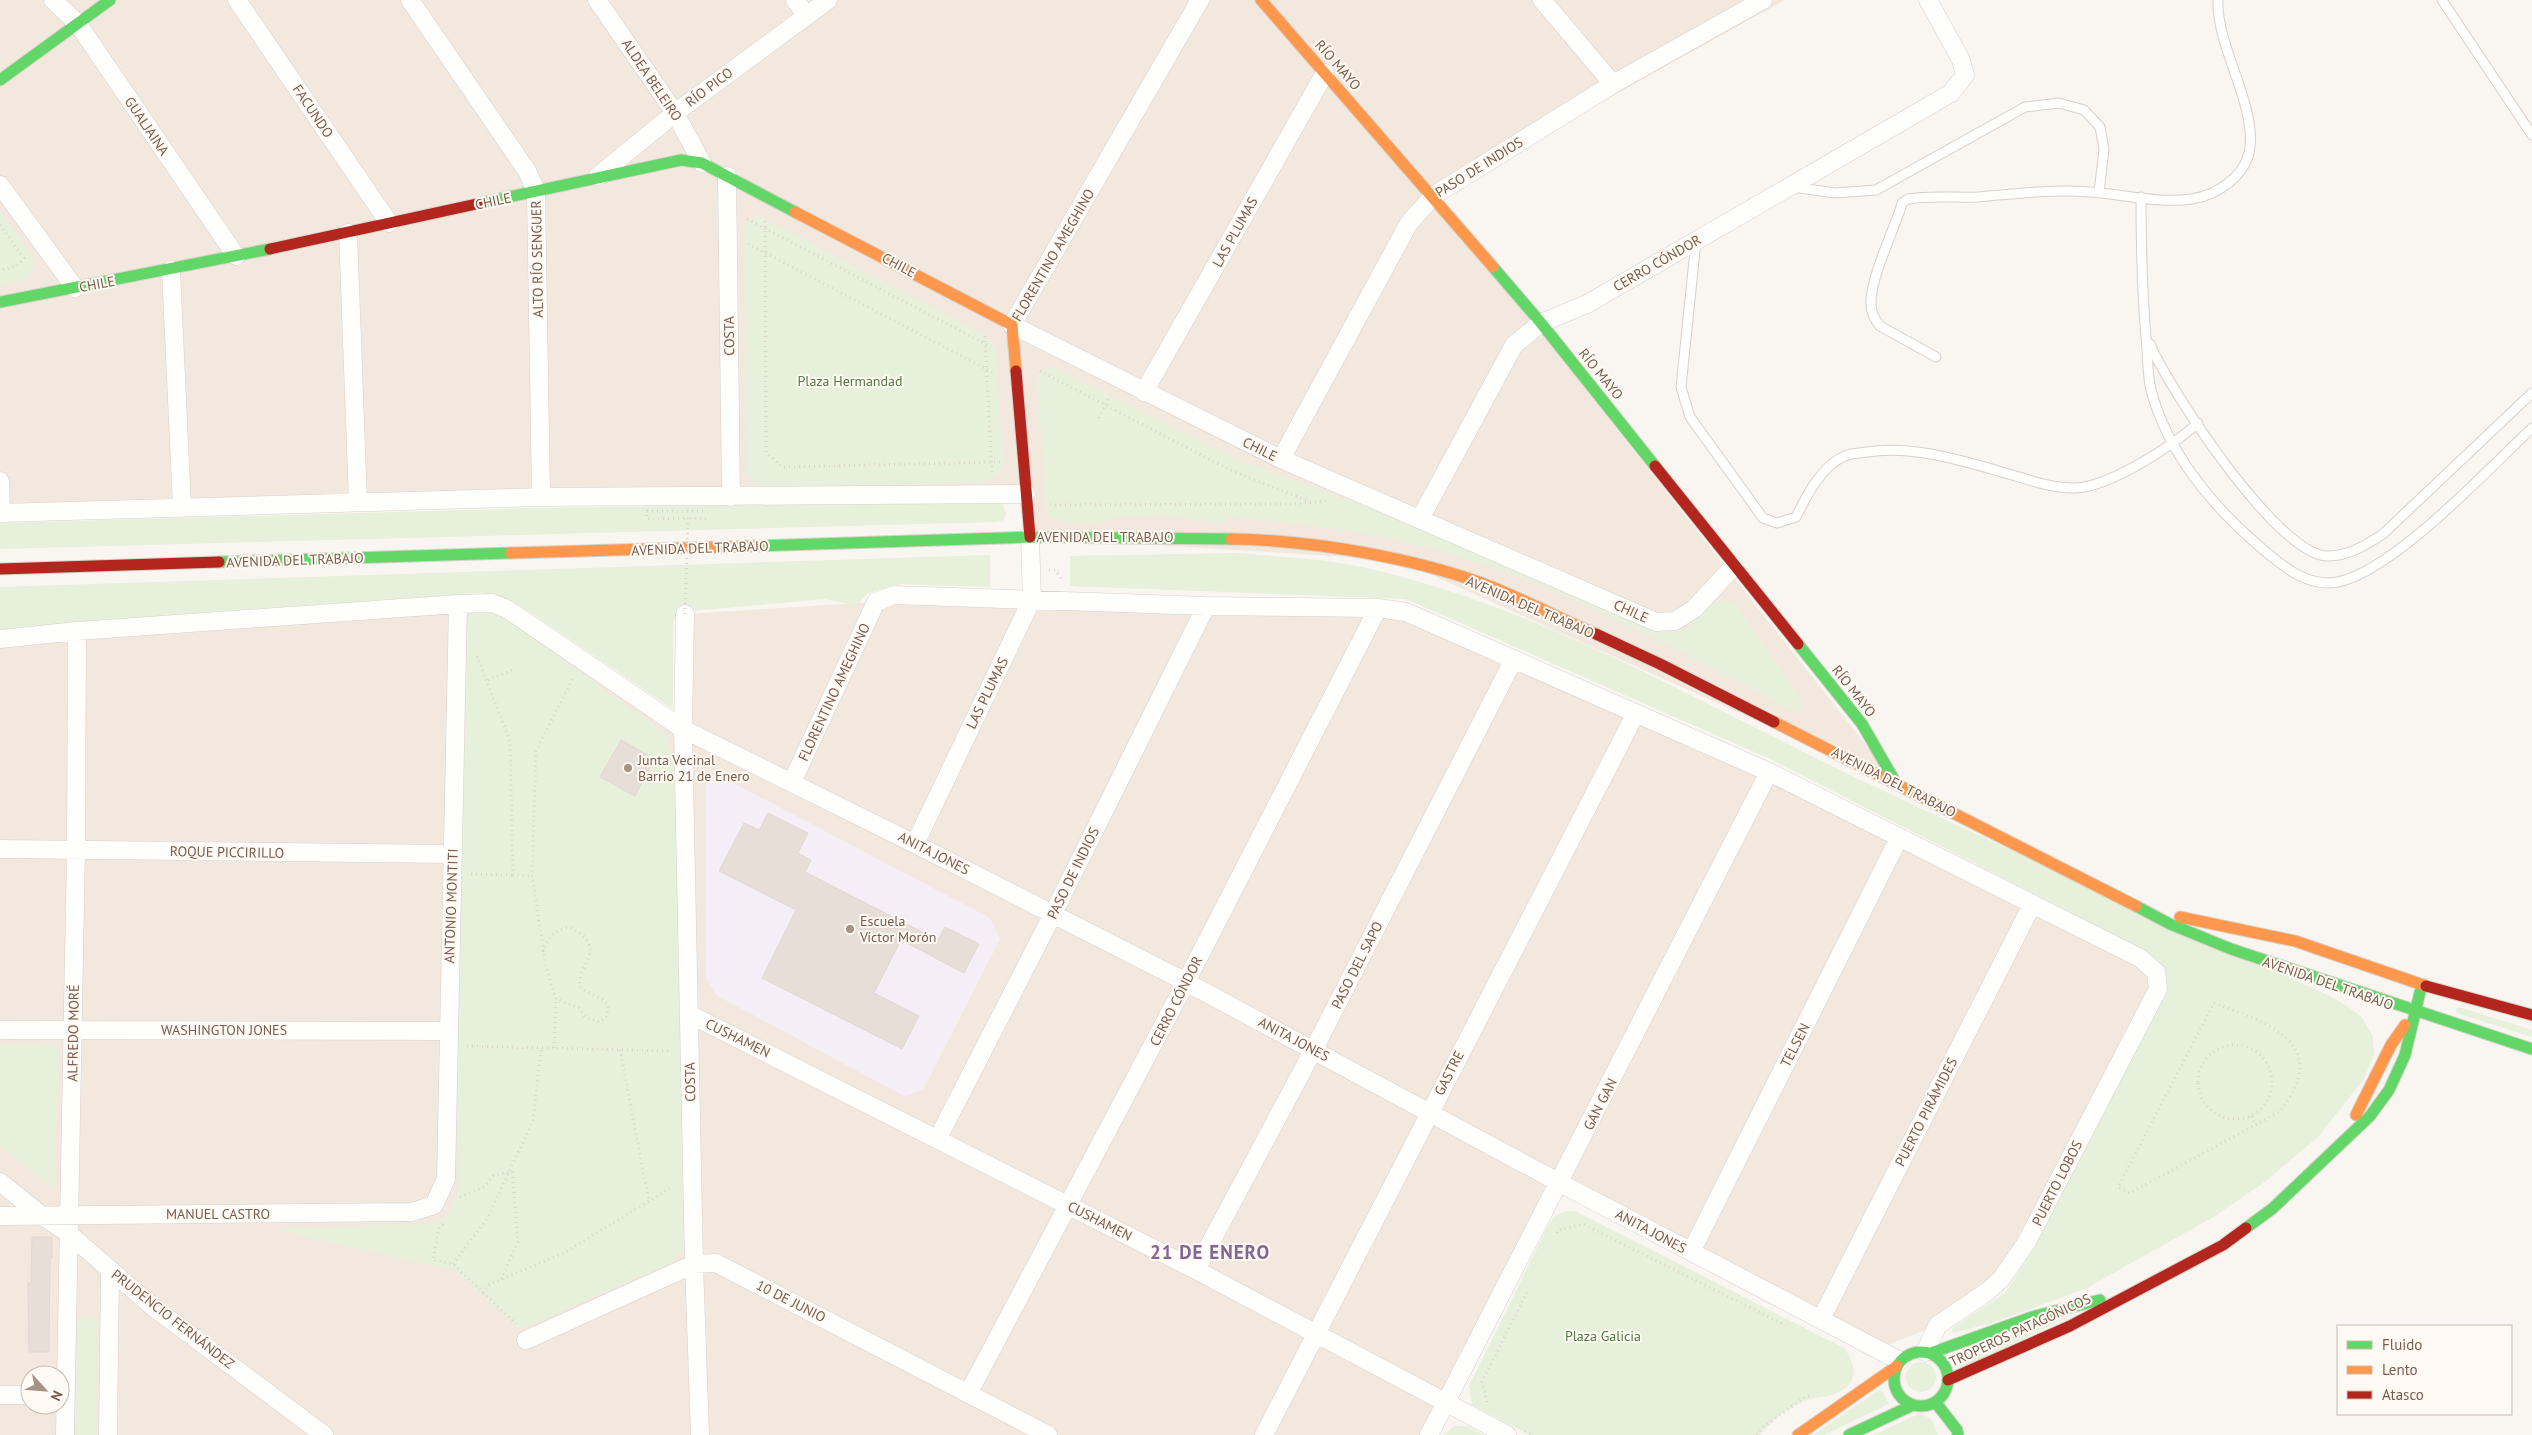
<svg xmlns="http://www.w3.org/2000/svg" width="2532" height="1435" font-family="'PT Sans',sans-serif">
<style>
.residential{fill:#f2e8de;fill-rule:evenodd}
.education{fill:#f6eef6}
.green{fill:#e7f0db}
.building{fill:#e6ded7;stroke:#e2d8d2}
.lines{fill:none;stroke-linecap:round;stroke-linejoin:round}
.lane-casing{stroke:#d7d1cb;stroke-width:11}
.street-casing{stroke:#d7d1cb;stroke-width:19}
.fast-casing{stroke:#d9d2cb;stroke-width:13}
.slow-casing{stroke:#d9d2cb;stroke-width:13}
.jam-casing{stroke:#d9d2cb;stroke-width:13}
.path{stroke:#dcd5d0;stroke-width:3;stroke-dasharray:1 4;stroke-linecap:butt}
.lane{stroke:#fefefd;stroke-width:9}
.street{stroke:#fefefd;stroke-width:18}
.fast{stroke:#63d668;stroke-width:11}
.slow{stroke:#ff974d;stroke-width:11}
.jam{stroke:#b3261e;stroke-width:11}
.path-bridge{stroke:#dcd5d0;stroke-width:3;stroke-dasharray:1 4;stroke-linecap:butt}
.poi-dot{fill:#a69286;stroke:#fffaf3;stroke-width:2}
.labels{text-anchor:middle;stroke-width:4;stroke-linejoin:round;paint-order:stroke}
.street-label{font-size:14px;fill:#7a5c4d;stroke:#fffaf3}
.park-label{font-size:14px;fill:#537a41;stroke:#fffaf3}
.poi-label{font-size:14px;fill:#7a5c4d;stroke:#fffaf3;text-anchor:start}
.district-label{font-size:19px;font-weight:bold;letter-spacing:1px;fill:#846695;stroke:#fffaf3}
</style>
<rect width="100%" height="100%" fill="#f9f5f0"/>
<!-- residential -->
<path class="residential" d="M0,0H1785L1433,196L1896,783L1398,560L1030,537L1026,494L0,513Z
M876,602L1378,608L1514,659L2140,958L2158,989L2002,1278L1938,1325L1877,1349L1560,1183L1429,1435H0V639L492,603L682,728L685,614ZM30,1375H60V1405H30Z"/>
<!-- education -->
<path class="education" d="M720,776L990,918L1000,939L923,1090L904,1096L716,995L706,978V782Z"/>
<!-- green -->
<path class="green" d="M0,211L34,258V270L23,280L0,285Z
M761,217L983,334L991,341L996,351L1003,466L999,474L987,482L766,488L754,482L746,471L744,227L750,219Z
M1054,367L1242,461L1413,524L1653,627C1658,629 1663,632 1668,632C1699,635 1702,589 1736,604L1800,697L1803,705L1799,710H1790C1682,651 1572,592 1454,555C1384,533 1299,522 1227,517L1226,523L1178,517L1118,516L1098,523L1062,522L1050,518L1046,511L1037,376L1043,368Z
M994,501L1003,505L1006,513L1004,520L996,522L0,549V523L538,508Z
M1238,553C1277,557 1319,558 1357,566C1535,604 1690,698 1852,776C2012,852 2174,924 2336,999L2361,1016L2373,1036L2374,1054L2364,1079L2318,1137L2266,1181L2215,1216L2087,1288L1992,1323L1953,1333L1952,1329L1955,1326L2005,1293L2029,1256L2162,998L2161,967L2148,952L1768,758L1406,599L1070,586V556Z
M990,555V587L900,584L868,593L856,606L825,599L679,612L673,621V709L534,615L502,598L482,593L211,612L0,630V587Z
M477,609L491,610L502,616L665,733L674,758L685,1236L682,1251L671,1263L519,1330L456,1271L273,1229L431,1224L447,1216L458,1192V1016L467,629L468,615Z
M2459,1007L2532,1030V1037L2457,1013L2456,1009Z
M0,1044L59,1046L54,1189L0,1146Z
M1566,1211H1575L1844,1348C1857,1366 1860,1384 1834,1394C1825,1398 1813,1397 1804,1401C1789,1408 1769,1422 1760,1435H1530L1472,1405L1469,1386L1548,1226L1554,1217Z
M2075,1314L1960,1368L1955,1357Z
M77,1318H97L96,1435H76Z
M1906 1377a15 15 0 1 1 30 0a15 15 0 1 1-30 0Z
M1881,1389L1889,1404L1824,1435H1813Z
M1921,1413L1932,1420L1938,1435H1873Z
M1454,1426H1467L1483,1435H1444Z"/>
<!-- building -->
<path class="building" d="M621,740L655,759L635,796L600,777Z
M768,813L808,833L798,853L811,860L805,872L938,940L945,927L979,944L964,973L901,940L874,993L919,1016L902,1049L762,978L796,910L719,871L744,823L759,830Z
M32,1237H52V1258H50L49,1352H29L28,1283H31Z"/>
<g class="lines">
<defs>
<path id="lane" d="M2442,0L2532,135
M1793,187L1835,193L1876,190L2025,107L2059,103L2084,110L2100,127L2104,149L2099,193
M2141,197C2141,244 2142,290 2146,337C2148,354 2147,373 2151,390C2167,451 2211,505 2259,546C2281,565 2307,588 2338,582C2395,570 2488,469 2532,428
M1696,241L1681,387L1690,417L1763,518L1777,523L1796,517C1807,495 1822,465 1845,456C1851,453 1861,453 1867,452C1911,445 1960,460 2002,472C2027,479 2049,488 2075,488C2110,487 2172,446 2198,423
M2150,344C2169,389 2278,556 2328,556C2349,556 2366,545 2383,534L2532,393
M1936,357L1880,326C1875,320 1871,313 1871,304C1870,280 1892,234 1900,210L1902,203L1908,199C1930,195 1954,198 1977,197C2014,194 2052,189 2090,192C2123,194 2159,204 2192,199C2218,195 2247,175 2250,147C2255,102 2216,45 2218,0"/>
<path id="street" d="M53,0L78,24L236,256
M237,0L389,223
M410,0L527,171L536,191L541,497
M597,0L675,113L702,163
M795,0L806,15
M1200,0L1012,325L1281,459L1656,622L1675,621L1694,609L1734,566
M1542,0L1613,84
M598,176L675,113L828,0
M727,176L731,497
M0,185L75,288
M348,233L358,502
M171,270L182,507
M1144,392L1325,73
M1281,459L1409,223L1433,196L1613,84L1763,0
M0,481L1,513
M0,513L541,497L1026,494
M1420,519L1514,345L1541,323L1587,304L1951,93L1965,75L1961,60L1928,0
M685,614L683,729L694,1264L700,1435
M0,639L77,631L458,604L492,603L507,609L683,729L915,844L1186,982L1560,1183L1900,1361
M792,782L876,602L894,595L1206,606L1378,608L1406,612L1769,772L2140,958L2156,972L2158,989L2026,1243L2002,1278L1988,1291L1938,1325L1925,1352
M915,844L1032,599L1030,537
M0,849L453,854
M689,1014L1196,1270L1507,1435
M0,1030L448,1031
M938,1138L1053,914L1206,606
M0,1182L41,1215L68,1233L153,1307L324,1435
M0,1216L412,1212L434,1205L446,1179L458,604
M1691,1252L1899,838
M1196,1270L1314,1049L1514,659
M1821,1319L2032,905
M526,1340L694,1264L716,1263L1048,1435
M969,1392L1186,982L1378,608
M0,1395H30
M65,1435L76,850L77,631
M108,1435L110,1270
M1264,1435L1636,713
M1429,1435L1769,772"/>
<path id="fast" d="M0,80L110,0
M481,203L681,160L702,163L795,212
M1493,267L1541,323L1655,466
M0,302L270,249
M755,546L1030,537L1231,539
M219,562L511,553
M1798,644L1862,724L1896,783
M2136,906L2170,924L2231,949L2532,1049
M2246,1228L2272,1209L2370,1116L2389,1090L2405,1055L2420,992
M1894 1379a27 27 0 1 1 54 0a27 27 0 1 1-54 0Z
M1931,1353L2032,1317L2100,1300
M1936,1403L1957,1430L1958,1435
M1849,1435L1913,1405"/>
<path id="slow" d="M1261,0L1493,267
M795,212L1012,325L1016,371
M1231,539C1311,540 1417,558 1492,587C1527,601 1561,619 1596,634
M511,553L755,546
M1774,722L2136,906
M2180,917L2295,941L2426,986
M2356,1115L2391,1045L2405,1025
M1798,1435L1897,1366"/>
<path id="jam" d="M270,249L481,203
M1016,371L1030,537
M1655,466L1798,644
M0,569L219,562
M1596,634L1660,664L1774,722
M2426,986L2532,1015
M1948,1380L2070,1326L2223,1245L2246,1228"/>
</defs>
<!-- lane casing -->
<use href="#lane" class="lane-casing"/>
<!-- street casing -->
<use href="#street" class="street-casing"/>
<!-- fast casing -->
<use href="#fast" class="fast-casing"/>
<!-- slow casing -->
<use href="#slow" class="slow-casing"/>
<!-- jam casing -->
<use href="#jam" class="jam-casing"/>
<!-- path -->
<path class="path" d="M747,219L989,346
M765,221L766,452L782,467L1000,462
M0,225L24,258L17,266L0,270
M748,244L992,372
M985,336L992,474
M1040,371L1230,470L1313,503
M1099,418L1110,395
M1050,505L1294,504L1326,501
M690,518L706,519V516
M1049,570H1055L1063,581
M477,656L510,741L513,875L532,876
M488,680L512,670
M471,874L513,875
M543,952C547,937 555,931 569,927C611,948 577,962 580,987C589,995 600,995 608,1005L607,1016L600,1022L585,1017L579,1008L556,999L546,966L532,876L536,751L573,678
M2214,1003C2268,1023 2335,1044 2279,1112L2130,1193L2118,1187Z
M2198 1082a37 37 0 1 1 74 0a37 37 0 1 1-74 0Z
M467,1046L671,1051
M554,1048L556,999
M620,1050L649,1201
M2252,1116L2255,1125
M460,1197L484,1187L493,1176L508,1172
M443,1224L439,1228L433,1260L453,1264L516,1324
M1557,1233L1558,1230L1583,1224L1781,1323L1782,1320
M453,1264L487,1219L533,1121L541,1048
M501,1279L518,1242L512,1168
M483,1293L488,1285L564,1253L672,1187
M1487,1402L1482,1382L1528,1290
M1525,1431L1534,1435
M1757,1435L1763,1427L1805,1397L1813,1395"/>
<!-- lane -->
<use href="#lane" class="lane"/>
<!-- street -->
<use href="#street" class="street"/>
<!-- fast -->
<use href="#fast" class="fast"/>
<!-- slow -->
<use href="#slow" class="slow"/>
<!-- jam -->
<use href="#jam" class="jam"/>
<!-- path-bridge -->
<path class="path-bridge" d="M685,614L688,518L647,519V511H706"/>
</g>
<!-- markers -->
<g class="poi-dot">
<circle cx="628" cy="768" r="5"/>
<circle cx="850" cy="929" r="5"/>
</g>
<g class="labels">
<!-- street labels -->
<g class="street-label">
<text transform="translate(1338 65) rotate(49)" y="5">RÍO MAYO</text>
<text transform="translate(652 80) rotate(56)" y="5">ALDEA BELEIRO</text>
<text transform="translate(709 87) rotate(-37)" y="5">RÍO PICO</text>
<text transform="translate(313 111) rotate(56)" y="5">FACUNDO</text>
<text transform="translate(147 126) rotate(56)" y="5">GUALJAINA</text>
<text transform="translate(1479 167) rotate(-32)" y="5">PASO DE INDIOS</text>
<text transform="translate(493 201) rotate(-12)" y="5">CHILE</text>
<text transform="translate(1235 232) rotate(-61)" y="5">LAS PLUMAS</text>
<text transform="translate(1053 255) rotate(-60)" y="5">FLORENTINO AMEGHINO</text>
<text transform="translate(537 259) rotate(-91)" y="5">ALTO RÍO SENGUER</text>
<text transform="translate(1657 263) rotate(-30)" y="5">CERRO CÓNDOR</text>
<text transform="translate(899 265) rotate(28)" y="5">CHILE</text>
<text transform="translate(97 284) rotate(-11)" y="5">CHILE</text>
<text transform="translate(729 336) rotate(-91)" y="5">COSTA</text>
<text transform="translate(1601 374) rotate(51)" y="5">RÍO MAYO</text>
<text transform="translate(1260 449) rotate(26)" y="5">CHILE</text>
<text x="1105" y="542">AVENIDA DEL TRABAJO</text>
<text transform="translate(700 548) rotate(-2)" y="5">AVENIDA DEL TRABAJO</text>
<text transform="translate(295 560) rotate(-2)" y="5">AVENIDA DEL TRABAJO</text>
<text transform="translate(1530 607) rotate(23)" y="5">AVENIDA DEL TRABAJO</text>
<text transform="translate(1631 611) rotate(24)" y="5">CHILE</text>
<text transform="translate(1854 691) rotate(52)" y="5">RÍO MAYO</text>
<text transform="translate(834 692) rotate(-65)" y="5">FLORENTINO AMEGHINO</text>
<text transform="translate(987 693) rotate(-64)" y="5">LAS PLUMAS</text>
<text transform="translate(1894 782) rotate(27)" y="5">AVENIDA DEL TRABAJO</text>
<text transform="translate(227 852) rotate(1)" y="5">ROQUE PICCIRILLO</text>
<text transform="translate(934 853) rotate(27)" y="5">ANITA JONES</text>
<text transform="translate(1073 873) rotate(-64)" y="5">PASO DE INDIOS</text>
<text transform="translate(451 906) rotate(-88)" y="5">ANTONIO MONTITI</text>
<text transform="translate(1357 965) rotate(-63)" y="5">PASO DEL SAPO</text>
<text transform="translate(2328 983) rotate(19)" y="5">AVENIDA DEL TRABAJO</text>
<text transform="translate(1176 1001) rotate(-63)" y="5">CERRO CÓNDOR</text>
<text x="224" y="1035">WASHINGTON JONES</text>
<text transform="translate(73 1033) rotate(-89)" y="5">ALFREDO MORÉ</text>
<text transform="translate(738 1038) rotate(26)" y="5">CUSHAMEN</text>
<text transform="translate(1294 1039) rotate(28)" y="5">ANITA JONES</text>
<text transform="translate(1795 1045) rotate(-63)" y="5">TELSEN</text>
<text transform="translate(1449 1073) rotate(-63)" y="5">GASTRE</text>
<text transform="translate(690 1082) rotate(-91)" y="5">COSTA</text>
<text transform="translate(1600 1104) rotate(-63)" y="5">GAN GAN</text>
<text transform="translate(1926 1112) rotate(-63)" y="5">PUERTO PIRÁMIDES</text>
<text transform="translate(2057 1183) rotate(-63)" y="5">PUERTO LOBOS</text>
<text x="218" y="1219">MANUEL CASTRO</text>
<text transform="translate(1100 1221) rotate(27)" y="5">CUSHAMEN</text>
<text transform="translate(1651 1231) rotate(28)" y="5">ANITA JONES</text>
<text transform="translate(791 1301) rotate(27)" y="5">10 DE JUNIO</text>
<text transform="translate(173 1319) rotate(38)" y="5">PRUDENCIO FERNÁNDEZ</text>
<text transform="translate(2020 1330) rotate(-25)" y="5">TROPEROS PATAGÓNICOS</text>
</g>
<!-- park labels -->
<g class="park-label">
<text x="850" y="386">Plaza Hermandad</text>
<text x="1603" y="1341">Plaza Galicia</text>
</g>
<!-- poi labels -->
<g class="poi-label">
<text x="638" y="765">Junta Vecinal<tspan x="638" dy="16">Barrio 21 de Enero</tspan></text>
<text x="860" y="926">Escuela<tspan x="860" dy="16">Víctor Morón</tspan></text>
</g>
<!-- district labels -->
<g class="district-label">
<text x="1210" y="1259">21 DE ENERO</text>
</g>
</g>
<!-- legend -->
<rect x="2337" y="1325" width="175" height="90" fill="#fffaf3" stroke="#cabbb1"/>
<rect x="2347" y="1341" width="25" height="8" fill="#63d668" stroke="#cabbb1"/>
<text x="2382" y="1350" font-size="15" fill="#7a5c4d">Fluido</text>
<rect x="2347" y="1366" width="25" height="8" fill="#ff974d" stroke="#cabbb1"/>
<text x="2382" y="1375" font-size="15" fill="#7a5c4d">Lento</text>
<rect x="2347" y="1391" width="25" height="8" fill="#b3261e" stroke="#cabbb1"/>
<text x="2382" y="1400" font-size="15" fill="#7a5c4d">Atasco</text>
<!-- north arrow -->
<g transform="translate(45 1390) rotate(116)"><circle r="24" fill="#fffaf3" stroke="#cabbb1"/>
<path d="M0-4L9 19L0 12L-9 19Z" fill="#a69286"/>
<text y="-8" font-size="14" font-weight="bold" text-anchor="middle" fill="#7a5c4d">N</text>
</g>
</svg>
